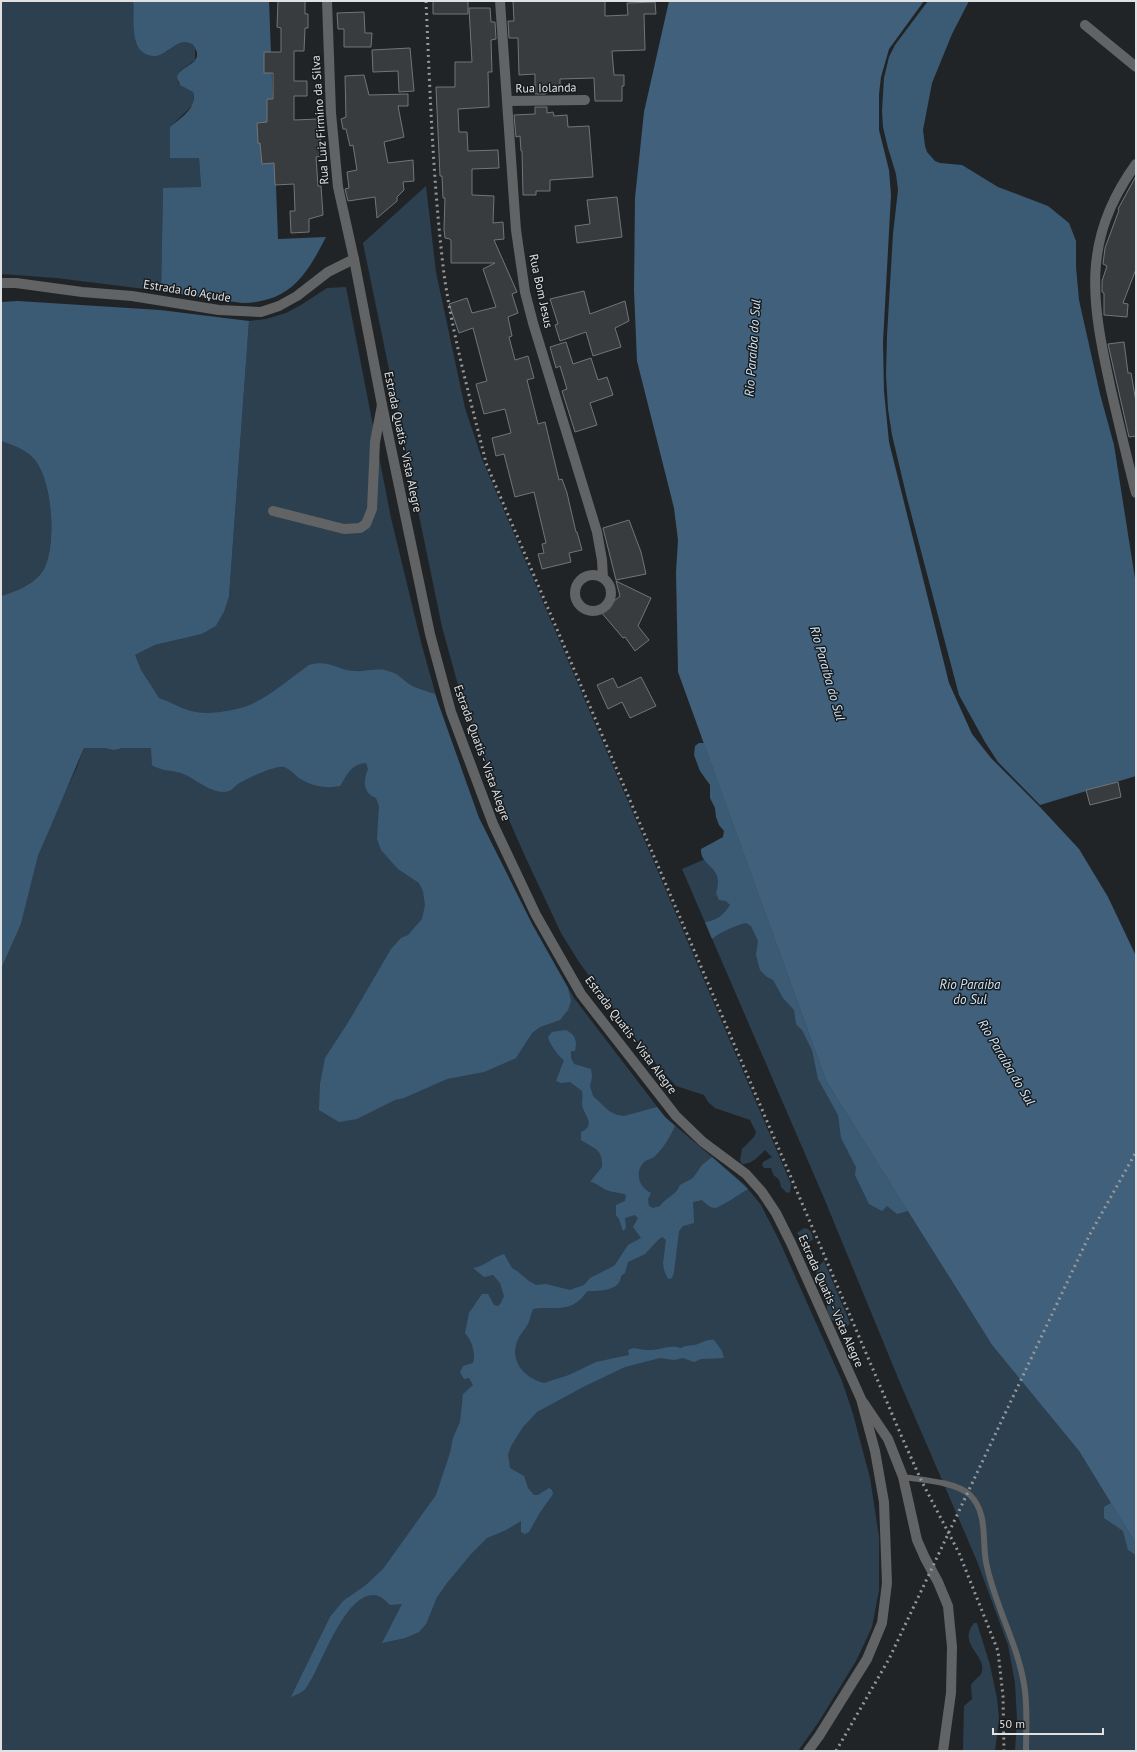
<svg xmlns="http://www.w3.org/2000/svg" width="1137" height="1752" font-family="'PT Sans',sans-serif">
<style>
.green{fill:#2c4050}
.forest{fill:#3b5b75}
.water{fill:#41607b}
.building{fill:#383c3f;stroke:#717579}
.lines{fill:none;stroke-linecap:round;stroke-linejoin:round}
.service{stroke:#616364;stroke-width:6}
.minor{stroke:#616364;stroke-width:10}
.tertiary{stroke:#616364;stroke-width:10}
.rail{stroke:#95989a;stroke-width:3;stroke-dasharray:2 4;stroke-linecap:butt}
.labels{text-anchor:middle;stroke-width:3;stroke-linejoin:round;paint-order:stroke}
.street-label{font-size:12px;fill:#dfe1e3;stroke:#171b1d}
.water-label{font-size:13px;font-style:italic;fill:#d0e5f8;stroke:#171b1d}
</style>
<rect width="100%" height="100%" fill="#212427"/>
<!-- green -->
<path class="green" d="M1,1H133L135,34L166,52C174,46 179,40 190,42L195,48V60L180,71L178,83L193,92L194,104L170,127V158H199L201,188H163L161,291L56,278L1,274Z
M426,186L436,272L465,408L482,459L791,1184L790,1192L787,1193L781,1187C781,1183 778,1177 774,1176L771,1168H764L762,1165L763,1162L772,1157L765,1150C758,1157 752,1164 742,1164L740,1160L742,1149L754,1137L756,1132L750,1120L715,1108L708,1102L704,1095L676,1086L644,1050L579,962L561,933L524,854L489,774L460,692L442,627L363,243Z
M346,287L391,518L422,646L451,749L479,818L532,924L574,998L665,1117L744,1184L761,1205L779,1240L842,1381L853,1414L870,1478L879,1537V1590L872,1627L856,1661L818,1723L798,1751H1V969L21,924L38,856L57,809L77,767L84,748L135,655L155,645L202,634L216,626L224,612L229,597L249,321L266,319L286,313L301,305L327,288Z
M1,441C10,444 24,449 31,456C53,475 57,544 44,569C37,583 15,592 1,596Z
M740,844L826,1081L992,1345L1079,1451L1136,1544V1751H1015L1017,1719L1015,1683L1008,1645L977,1561L901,1385L824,1198L682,869Z
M804,1228C811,1229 812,1233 813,1240L804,1243L797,1233Z
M824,1261L848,1318L850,1324C842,1333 829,1319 827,1310C826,1304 829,1300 831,1295L830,1291L826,1292C824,1290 820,1288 818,1285C813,1278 817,1265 824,1261Z
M974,1623H977L990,1665L997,1698L999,1719L995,1751L963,1750L964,1706L972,1699L971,1685C974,1679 981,1677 982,1671C986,1655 957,1644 974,1623Z"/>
<!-- forest -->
<path class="forest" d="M133,1H269L278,239L326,237C306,276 290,302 242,303L161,291L163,188L201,187L199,158H170V127C180,118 198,108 193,92L180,85L177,77C181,64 207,64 193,45C177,33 166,62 148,55C129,49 135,17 133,1Z
M928,1H969L952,34L932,83L923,130L925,146L927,152L935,161L940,163L962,165L998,187L1048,206L1069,223L1076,241V267L1079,300L1100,394L1114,445L1136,585V776L1040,805L998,762L985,742L959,695L907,498L892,435L888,409L886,375L887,336L893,234L898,190L896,174L888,148L883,127L882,111L884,78L889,57L895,45Z
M18,301L160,310L249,321L229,597L224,612L216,626L202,634L155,645L135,655L141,670L159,698C172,702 182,710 196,712C212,715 242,710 256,702C275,692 292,677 309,665C328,659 337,670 354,671C365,672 378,667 388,671C400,674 400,678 409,684C416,689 427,691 435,694L479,818L532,924L568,988L571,1001L568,1010L560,1020L540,1027L532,1033L516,1058L484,1072L447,1079L404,1098L395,1100L357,1119L339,1122L319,1110L320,1084L325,1058L349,1021L391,949L401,938L408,935L422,919L425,905L423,891L419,883L398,869L381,850L377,839L379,806L376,798C363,793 363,781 368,769L366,763C351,764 347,775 340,786C326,789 311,786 299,778C294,774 290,769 284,767C275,765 246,779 238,784C235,786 232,790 229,791C213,796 195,778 181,773C171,770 161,771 152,765L151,748H122L114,750L105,748H84L38,856L21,924L1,969V596C15,592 37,583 44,569C57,544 53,475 31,456C24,449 10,444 1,441V302Z
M699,743H704L826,1081L908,1211L897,1214L887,1206L882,1211L869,1204L855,1175L856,1167L841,1138L838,1115L818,1079L812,1050L802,1030L796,1024L794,1010L783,998L773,980L767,977L760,970L756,955L758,941L751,926L746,923C738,924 717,934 712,939L705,922C716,921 724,915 730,905L726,901L719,900L716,893C725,865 700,868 701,849L723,837L724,831L719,825L716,817L715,808L710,798V785L700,771L694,755L695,746Z
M566,1030C576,1035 577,1041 575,1051H571V1058L574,1064L591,1069L592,1077L590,1086L593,1096L609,1111L617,1115L624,1116L657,1107L665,1117L675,1126C670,1137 664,1147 656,1155C652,1160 646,1159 643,1163C634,1174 640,1188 651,1193L648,1199L649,1206L653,1208L660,1206C666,1197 676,1196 680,1185L693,1178L702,1165L712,1157L748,1189C741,1193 721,1207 715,1208C710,1208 705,1203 702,1200L693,1202L694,1223L683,1226L679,1231L674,1272L672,1278L668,1279L664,1270L663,1263L666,1240L662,1237L658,1240L645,1254L628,1262L625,1273L621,1276C620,1291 600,1291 588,1291C584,1294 581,1300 577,1302C564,1312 548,1306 533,1309C531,1314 530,1319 528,1324C524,1331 518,1336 516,1345C511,1364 527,1379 544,1383L569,1375L596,1362L629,1355L628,1350C635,1346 639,1350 647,1350C661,1351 667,1344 681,1348C686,1345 689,1346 694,1345C702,1344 705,1339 714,1340L722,1351L724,1358L701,1359L694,1362L683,1358L674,1360L660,1358L625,1367L583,1387L537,1412L523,1427L511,1446L508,1455L510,1468L524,1476L528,1488L534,1495H538L549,1488L552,1490L553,1494L539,1514L529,1532L525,1534L521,1532V1521L506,1530L487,1538L471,1554L447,1583L437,1597L426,1624L419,1632L405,1638L382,1643L402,1604L390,1605C386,1601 381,1596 375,1595C344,1592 321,1668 306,1688C303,1692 296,1695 291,1697L330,1617L343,1601L366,1585L383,1569L436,1495L450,1453L453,1438L460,1422L463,1394L473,1385L469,1378L464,1379L460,1372L463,1366L473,1363C476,1353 472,1341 465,1333L469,1313L482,1294H488L494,1305L498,1306L501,1303L504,1296L500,1283L493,1275L484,1277L473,1268C486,1266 492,1257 504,1254L512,1268L517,1271L529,1281L536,1285L546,1284L570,1290L584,1285L590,1278L610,1268L615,1265L628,1245L641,1238L633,1227L638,1218L635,1215L625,1218L626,1228L623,1231L619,1219L616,1215V1205L625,1201L626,1195C620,1192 615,1193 609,1191C602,1189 598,1183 590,1182L602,1167C603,1148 594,1149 581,1140V1132C598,1125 582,1113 582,1104C582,1100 583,1096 582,1091L570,1082L561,1083L556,1081L564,1060C559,1057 549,1043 548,1037L552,1032Z
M1111,1503L1136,1544V1555L1128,1550L1123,1531L1104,1518V1507Z"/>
<!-- water -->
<path class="water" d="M669,1H924L889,49L881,77L879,94V130L889,170L891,195L883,342L884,391L889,442L949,683L972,734L991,758L1040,807L1079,849L1108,897L1136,956V1544L1079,1451L992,1345L826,1081L678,672L676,572L678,540L674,508L637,361L634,291L635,198L644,112Z"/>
<!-- building -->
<path class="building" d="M278,1H305V14H308V28H305L304,51H294V81H307V96H294V120L319,119L321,156L316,157L318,186H321L323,215L309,219V232L291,233L290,211H295L294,184L275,185L274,163L262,164L260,143H258L257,123L267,122V99H273V73H264V52H281V28L277,27Z
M433,1H468V14H433Z
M513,1H605V16L628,15L627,3L655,2L656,14H644L645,50L612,51L614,75H624V86H622V101H595L594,78L560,79V87H546V94H535V74L519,75L518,38H509L508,21H514Z
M469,8H490L491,22H495L496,39L491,40L492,72H488L489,107L458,109L459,132H467L468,151L498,150L499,168L472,169V195L494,196L493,223L503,222L504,239L494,240L517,292L512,294L518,313L508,317L512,336L509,337L515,360L528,356L534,378L527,380L538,424L545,422L559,480L562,479L567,493L576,532H577L582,550L569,553L571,562L542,569L538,554L544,553L542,544L546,543L534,492L515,497L504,454L496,456L492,438L511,433L505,409L484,414L476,384L487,381L473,328L459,333L449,304L467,298L472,313L496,307L483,269L495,263H451V241L450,239L445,238L444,229L445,198H443L442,176H440L436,87H455V62H472Z
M364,12L365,33H372L371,47H344V29H338L337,13Z
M410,48L414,91L399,92L398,71L373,72L372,50Z
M364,75L369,95L408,94V106H398L404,137L384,142L388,163L413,160L414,181L403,182L404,190L397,197V201L377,218L375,197L348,201L345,189L349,188L347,172L357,170L353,145L350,146L346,129H343L341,119L346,117L345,76Z
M535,107H547V113L553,112L554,116L567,115L568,127L589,126L593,177L550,180V191H536V195H523L522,151H521L520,136L516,137L514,115L535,114Z
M1136,176V269L1123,303L1128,304L1127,317L1104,315V293L1102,292V281L1107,266L1103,264L1105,248L1119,210L1118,209Z
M617,197L622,237L577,243L575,226L590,224L587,200Z
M584,291L590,314L625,301L629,321L615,328L621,347L593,356L586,332L560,341L555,325L558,324L550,299Z
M566,342L573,364L591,358L598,380L607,377L613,395L590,403L597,425L575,432L562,391L567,389L560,366L556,368L550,347Z
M1124,342L1128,373H1131L1136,402V436L1129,437L1108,344Z
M629,520L641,552L646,574L616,580L603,528Z
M616,581L651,598L638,626L649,640L635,651L625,637L623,638L601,612L620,596Z
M641,677L656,706L630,718L622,702L608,709L597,685L613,678L618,688Z
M1118,782L1121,797L1090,805L1086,790Z"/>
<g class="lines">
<!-- service -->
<path class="service" d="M903,1477C922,1480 957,1482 970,1495C988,1513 982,1540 986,1562C994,1604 1017,1642 1024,1684C1028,1706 1026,1729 1026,1751"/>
<!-- minor -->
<path class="minor" d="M500,1L516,230L525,292L533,323L597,532L602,560L603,578
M1085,25L1136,67
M508,101L585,100
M1136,164C1080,241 1092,303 1111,390C1119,424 1127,459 1136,493
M1,283H16L82,292L132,296L219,310L261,312L279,306L297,296L328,272L354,259
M273,511L344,529L360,528L366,524L372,509L375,442L382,405
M575 593a18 18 0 1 1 36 0a18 18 0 1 1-36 0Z
M863,1402L888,1439L903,1477L917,1540L925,1558L938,1582L948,1606L952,1647L951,1693L943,1751"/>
<!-- tertiary -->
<path class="tertiary" d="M327,1L331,113L338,187L354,259L382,405L430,634L451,712L493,824L536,915L581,994L676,1116L703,1142L746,1174L762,1192L776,1213L791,1243L861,1399L875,1451L884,1502L887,1583L882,1623L867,1659L819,1736L808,1751"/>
<!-- rail -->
<path class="rail" d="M426,1C430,92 433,183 444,274C453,338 471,401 486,463L901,1435L921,1480L959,1553L998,1651L1003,1696L1004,1751
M836,1751L889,1659L1089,1236L1136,1152"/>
</g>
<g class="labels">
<!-- street labels -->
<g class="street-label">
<text transform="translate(546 88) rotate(-1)" y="4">Rua Iolanda</text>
<text transform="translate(320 120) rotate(-94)" y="4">Rua Luiz Firmino da Silva</text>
<text transform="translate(187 291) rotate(9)" y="4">Estrada do Açude</text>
<text transform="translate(541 291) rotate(78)" y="4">Rua Bom Jesus</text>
<text transform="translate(403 442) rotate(78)" y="4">Estrada Quatis - Vista Alegre</text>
<text transform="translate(482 753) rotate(70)" y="4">Estrada Quatis - Vista Alegre</text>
<text transform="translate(631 1035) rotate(53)" y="4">Estrada Quatis - Vista Alegre</text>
<text transform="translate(831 1301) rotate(66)" y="4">Estrada Quatis - Vista Alegre</text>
</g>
<!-- water labels -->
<g class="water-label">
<text transform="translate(752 348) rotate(-86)" y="5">Rio Paraíba do Sul</text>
<text transform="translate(828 673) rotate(74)" y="5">Rio Paraíba do Sul</text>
<text x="970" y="989">Rio Paraiba<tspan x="970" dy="15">do Sul</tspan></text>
<text transform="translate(1007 1062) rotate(59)" y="5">Rio Paraíba do Sul</text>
</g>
</g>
<!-- border -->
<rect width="1137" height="1752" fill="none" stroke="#dfe1e3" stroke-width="4"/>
<!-- scale -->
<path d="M993 1728v6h110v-6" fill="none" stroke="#dfe1e3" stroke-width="2"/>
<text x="999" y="1728" font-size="12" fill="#dfe1e3" stroke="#171b1d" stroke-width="3" paint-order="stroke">50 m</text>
</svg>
